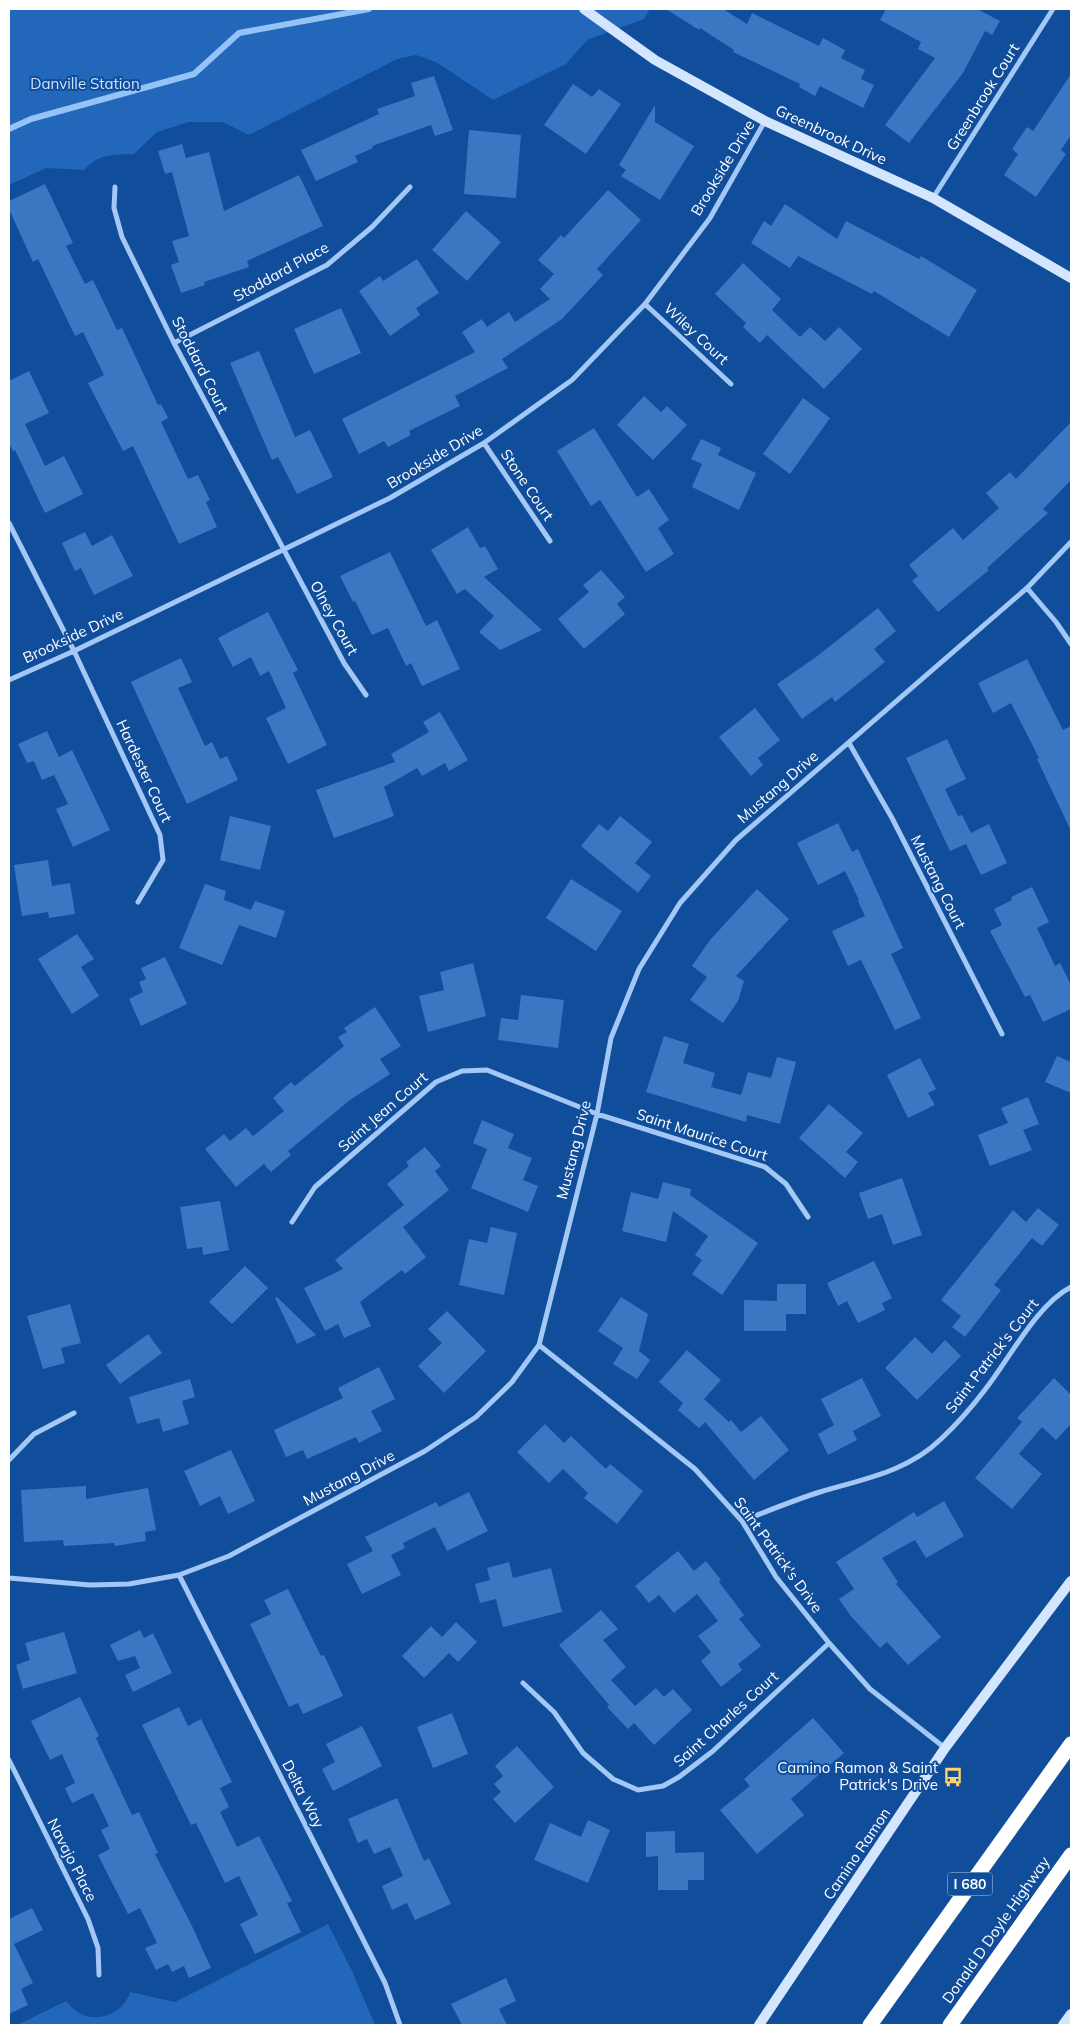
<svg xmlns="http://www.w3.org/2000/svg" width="1080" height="2034" font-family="Mulish,sans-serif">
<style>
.green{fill:#2267ba}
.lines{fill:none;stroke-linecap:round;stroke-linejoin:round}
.stream{stroke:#95c3f8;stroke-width:6}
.building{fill:#3977c3}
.street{stroke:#a3c8f5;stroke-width:5}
.secondary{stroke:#d4e6fe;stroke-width:10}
.highway{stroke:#fff;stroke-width:15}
.labels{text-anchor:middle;stroke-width:4;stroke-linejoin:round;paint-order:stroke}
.shield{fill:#104d9b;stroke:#b7cae1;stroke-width:1}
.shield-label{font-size:14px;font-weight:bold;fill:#fff}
.park-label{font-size:15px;fill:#cce3fe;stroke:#104d9b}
.street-label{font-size:15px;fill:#fff;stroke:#104d9b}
.poi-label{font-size:15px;fill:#fff;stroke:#104d9b;text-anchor:end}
</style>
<rect width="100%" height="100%" fill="#104d9b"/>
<!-- green -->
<path class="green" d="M9,9H650L644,19L587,40L566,64L493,100L436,62L416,55L397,59L249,135L223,122H189L157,132L134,154C114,155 99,153 84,170L46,168L9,185Z
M328,1924L352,1971L375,2025H17L66,2001C71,2006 75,2011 81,2014C100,2023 124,2012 130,1992L175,2002Z"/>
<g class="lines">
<!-- stream -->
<path class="stream" d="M9,129L31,119L194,74L239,33L369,9"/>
</g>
<!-- building -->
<path class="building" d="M666,9H723L747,24L752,13L819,46L823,38L845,50L841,58L865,70L861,79L874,85L863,108L820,86L815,96L799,87L800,84L733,52L734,50L700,28L699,30Z
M886,9H977L1000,21L992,35L985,31L963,73L909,143L885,125L935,58L918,49L921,42L880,20Z
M1071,74V135L1061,150L1066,154L1036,197L1004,175L1018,154L1012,149L1027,127L1033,131Z
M434,76L453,130L435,136L431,125L372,146L373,148L355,156L358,162L316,181L301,150L379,114L377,109L415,96L411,83Z
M573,84L592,97L599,89L621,104L586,154L544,125Z
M655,105V122L694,146L660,200L621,176L626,170L619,165Z
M469,130L521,135L516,198L464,194Z
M182,144L186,158L209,152L224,211L299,175L323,226L247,261L249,267L204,282L205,285L181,293L171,265L179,262L172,241L189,236L172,172L165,174L158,151Z
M45,184L73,243L66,246L85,284L93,280L117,330L122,328L158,405L161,404L168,418L161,422L188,479L198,475L210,500L206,502L217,527L179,544L133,446L123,451L88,383L104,375L83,332L75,336L38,259L33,262L9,209V201Z
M608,190L641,220L597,269L603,275L562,319L502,359L508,368L455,396L460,406L409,431L411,435L388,447L384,441L359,454L342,419L475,352L462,332L482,319L487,327L509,312L515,322L550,299L540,289L554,274L538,260L561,235L564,238Z
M785,204L837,239L846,221L919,259L921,256L977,290L949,337L874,291L872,294L798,256L790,268L751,243L764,221L771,226Z
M466,211L501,242L467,281L432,250Z
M417,259L439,293L416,308L420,315L390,336L359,291L380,276L383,281Z
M743,263L781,299L772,310L800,337L810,327L825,341L839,327L862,349L824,389L767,335L760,343L743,327L746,323L715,294Z
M341,308L361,353L314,374L294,329Z
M259,351L295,437L310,430L333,477L297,494L278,457L272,460L230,363Z
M29,371L49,413L25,424L45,466L64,456L83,494L45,513L15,450L13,451L9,443V381Z
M644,396L661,412L667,406L687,425L653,460L617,425Z
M803,398L830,418L790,474L763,454Z
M1071,422V480L1043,509L1048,513L987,568L989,570L938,612L912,581L918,576L909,565L953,528L963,540L999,508L986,493L1010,472L1016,479Z
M594,428L637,497L649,489L669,520L658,528L674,554L646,572L600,500L591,506L557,451Z
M701,439L721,448L718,455L756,473L739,510L692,487L702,464L691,459Z
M468,527L480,548L485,546L498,569L484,577L542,630L500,650L479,632L494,616L465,589L457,594L431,550Z
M85,532L92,546L112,535L133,576L94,595L81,568L75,571L62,543Z
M390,552L426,626L437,620L460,669L422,686L411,663L406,666L388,628L372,635L355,601L353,602L340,576Z
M601,570L625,597L617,604L625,614L584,649L558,619L589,592L583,585Z
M878,608L896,631L874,649L885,662L835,702L832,697L802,719L777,684L816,657Z
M268,612L298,670L293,673L327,745L288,764L266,718L286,708L269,671L260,676L251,657L233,667L218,638Z
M181,658L192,682L178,688L205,746L212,742L220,759L227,756L238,780L187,804L131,682Z
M1027,659L1063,730L1071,726V831L1037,759L1039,758L1011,703L993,713L978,683Z
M755,708L780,740L758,758L763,765L751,776L719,737Z
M440,712L468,760L449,771L445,763L422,776L417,768L384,787L394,816L334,838L316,790L395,762L391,754L429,732L423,722Z
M47,731L59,757L72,750L110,830L73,847L56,809L68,804L54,775L42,780L34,761L27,763L18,744Z
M947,739L966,779L945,789L958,816L962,815L971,833L989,824L1007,863L981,875L966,844L950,851L906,758Z
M230,816L271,826L260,870L220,860Z
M620,816L652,842L635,863L651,876L638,893L581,846L599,824L608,831Z
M838,823L852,852L858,849L903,948L891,954L921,1018L895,1030L861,960L848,966L832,931L865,916L858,901L859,900L845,871L818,885L797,843Z
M48,860L52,886L70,883L75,914L49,918L48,912L22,916L14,865Z
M571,879L622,911L596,951L546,918Z
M205,884L226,891L224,900L251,910L255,901L285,911L276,938L239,925L222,965L179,948Z
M1032,887L1049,922L1037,928L1055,966L1060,963L1071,985V1009L1043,1022L1030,995L1025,997L990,931L1002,925L994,909L1012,900L1011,897Z
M757,889L789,919L736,976L744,981L738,1001L723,1023L690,1000L707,977L692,966L710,940Z
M77,934L94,959L81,967L99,996L72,1014L38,959Z
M165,957L187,1004L141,1026L129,999L143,992L139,982L146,979L141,968Z
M473,963L486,1016L428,1032L419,996L444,990L440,972Z
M521,995L564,1000L558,1048L498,1040L501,1018L518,1020Z
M375,1007L401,1046L380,1059L390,1074L350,1100L288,1151L291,1155L271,1172L264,1164L236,1187L205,1149L224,1134L230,1141L246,1128L253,1136L284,1111L273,1098L291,1082L295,1086L344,1046L338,1037L347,1032L344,1028Z
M664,1036L689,1044L683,1063L715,1073L711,1087L741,1095L748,1072L771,1078L777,1057L796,1062L780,1124L747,1115L746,1122L646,1092Z
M1057,1056L1071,1062V1093L1045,1082Z
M920,1058L936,1089L928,1093L935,1105L908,1118L887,1075Z
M1028,1097L1039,1124L1023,1130L1032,1150L990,1166L978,1135L1008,1123L1001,1108Z
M829,1104L863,1133L846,1152L858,1162L845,1178L799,1138Z
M482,1120L514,1134L508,1148L532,1158L523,1180L538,1186L528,1212L471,1188L487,1149L473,1143Z
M425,1147L441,1166L435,1171L449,1190L403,1227L426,1257L405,1274L402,1270L360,1302L371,1326L344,1338L338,1324L325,1331L304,1288L343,1269L335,1260L404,1205L387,1184L409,1166L406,1162Z
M902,1178L922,1235L893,1245L882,1214L868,1219L859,1193Z
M663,1182L691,1189L690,1195L758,1243L722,1295L692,1274L702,1260L695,1255L708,1236L673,1211L666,1242L622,1231L631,1192L658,1199Z
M220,1201L229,1250L203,1255L202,1247L187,1249L180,1207Z
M1038,1208L1059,1225L1042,1246L1032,1238L994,1285L1001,1290L965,1337L952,1327L961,1316L941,1300L1013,1210L1026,1222Z
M491,1227L517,1233L504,1295L459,1285L469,1239L487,1243Z
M874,1261L892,1298L882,1303L885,1310L858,1323L847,1301L838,1306L827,1283Z
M245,1266L268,1288L232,1324L209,1302Z
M777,1284H806V1314H786V1331H744V1300L777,1301Z
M277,1297L316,1335L297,1344L275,1298Z
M621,1297L648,1314L639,1351L650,1360L637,1379L613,1364L623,1348L598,1331Z
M70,1304L81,1343L61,1348L65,1363L43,1369L27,1316Z
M447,1311L486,1351L444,1393L418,1366L442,1343L428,1329Z
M148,1334L162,1353L120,1384L106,1365Z
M915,1337L932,1354L945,1340L961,1356L917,1400L885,1368Z
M687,1350L721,1380L704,1399L729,1422L731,1420L741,1432L761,1416L789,1450L754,1480L705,1422L699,1428L678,1410L683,1403L659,1382Z
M379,1367L395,1399L371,1411L382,1431L359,1443L356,1437L307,1459L303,1450L286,1457L274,1430L343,1398L338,1388Z
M862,1378L881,1416L853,1431L857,1440L828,1455L818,1434L834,1425L821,1399Z
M1054,1378L1071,1395V1424L1056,1440L1042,1427L1019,1454L1042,1474L1012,1509L975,1478L1022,1422L1017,1418Z
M190,1379L195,1397L182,1401L189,1424L163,1432L159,1418L137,1424L129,1397Z
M545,1424L564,1443L571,1436L606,1469L610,1464L643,1491L617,1524L584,1498L588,1493L563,1469L549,1483L517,1452Z
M231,1450L255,1501L228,1514L220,1496L200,1506L184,1471Z
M86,1486V1499L148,1488L156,1530L145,1532L146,1541L115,1546L114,1543L64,1546L63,1540L24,1542L21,1490Z
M469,1492L488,1531L447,1551L435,1527L403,1543L405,1548L391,1555L401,1575L362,1594L347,1564L373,1551L365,1537L436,1502L439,1507Z
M944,1501L964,1536L926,1558L915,1540L882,1558L898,1582L896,1584L941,1637L908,1665L887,1642L880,1648L850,1615L839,1599L854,1589L836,1562L914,1512L917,1517Z
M678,1551L694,1571L706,1561L721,1580L719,1582L744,1615L739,1619L761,1646L738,1664L742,1670L721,1687L701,1661L711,1652L698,1636L718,1621L697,1594L674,1613L659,1595L649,1603L635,1586Z
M509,1562L513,1578L551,1568L562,1612L503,1627L496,1599L480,1603L475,1584L490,1580L487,1568Z
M288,1589L321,1656L324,1655L343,1696L303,1714L298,1703L289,1707L250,1624L271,1614L264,1600Z
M601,1610L618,1629L603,1640L626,1667L611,1680L635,1706L656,1688L664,1697L673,1689L692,1710L654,1745L634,1723L628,1729L607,1707L609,1705L559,1645Z
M456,1622L477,1642L458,1662L449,1653L424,1678L402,1656L431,1626L442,1637Z
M140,1630L144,1638L153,1633L172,1673L133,1692L125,1675L140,1668L135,1656L118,1661L110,1645Z
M64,1632L77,1673L23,1689L16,1665L30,1660L25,1643Z
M80,1697L99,1736L96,1738L132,1815L139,1812L158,1853L155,1854L192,1926L211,1968L189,1978L184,1966L172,1972L168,1964L156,1970L145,1948L157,1943L140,1908L128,1914L98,1855L110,1849L101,1830L109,1826L93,1793L72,1803L65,1788L75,1783L62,1754L50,1760L31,1721Z
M179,1707L188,1726L201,1719L232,1782L220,1788L229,1807L220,1812L237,1847L259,1836L292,1901L287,1903L301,1932L255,1954L240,1924L258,1915L239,1876L225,1883L196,1823L191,1825L142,1725Z
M452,1713L468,1754L433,1768L417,1727Z
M813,1718L844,1753L791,1799L804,1815L757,1854L720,1810L750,1786L744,1779Z
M362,1726L382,1766L333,1791L322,1769L335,1762L326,1744Z
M517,1746L554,1787L515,1823L493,1799L501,1792L494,1784L503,1776L495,1766Z
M397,1798L424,1861L429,1858L451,1904L415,1920L407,1903L392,1910L382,1886L403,1876L390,1847L374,1854L367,1839L358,1843L348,1819Z
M588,1820L610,1830L588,1883L534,1860L550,1823L581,1837Z
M675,1831V1853L704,1852V1880H688V1890H658V1856L646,1857V1832Z
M32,1908L43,1930L14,1944L33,1983L21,1989L28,2005L9,2014V1919Z
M506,1978L516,2001L499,2009L507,2025H462L451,2004Z"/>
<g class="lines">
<!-- street -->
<path class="street" d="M115,187L114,208L122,237L174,343L344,663L366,695
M933,198L1053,9
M645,304L731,384
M174,343L327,265L372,227L410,187
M484,443L550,541
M9,523L74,651L160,835L163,860L138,902
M1027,588L1056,622L1071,644
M9,680L74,651L390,498L484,443L572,380L645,304L710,218L765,121
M849,743L892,818L1002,1034
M292,1222L315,1187L436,1082L462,1071L487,1070L597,1114L765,1167L786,1184L808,1217
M539,1345L695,1469L742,1521L776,1577L829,1643L870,1689L945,1748
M9,1460L34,1434L74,1413
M742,1521C768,1511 794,1500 820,1492C863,1479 907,1472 941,1439C956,1425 971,1408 984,1391C1009,1360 1036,1305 1071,1287
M179,1575L385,1983L400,2025
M9,1578L90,1585L129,1584L179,1575L229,1556L425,1451L476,1417L512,1382L539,1345L597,1114L611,1038L639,969L680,903L736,840L1027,588L1071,542
M523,1683L554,1712L583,1753L613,1779L638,1790L663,1786L679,1777L713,1751L829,1643
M9,1760L88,1919L98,1948L99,1975"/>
<!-- secondary -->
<path class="secondary" d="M584,9L655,60L765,121L933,198L1071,278
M759,2025L945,1748L1071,1581
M1063,2025L1071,2014"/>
<!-- highway -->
<path class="highway" d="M870,2025L1071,1744
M950,2025L1071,1855"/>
</g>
<!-- icons -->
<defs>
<symbol id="bus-bare" viewBox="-9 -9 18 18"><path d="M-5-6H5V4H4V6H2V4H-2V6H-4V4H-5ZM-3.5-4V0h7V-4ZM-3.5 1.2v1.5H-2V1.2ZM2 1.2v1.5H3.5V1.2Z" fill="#ffd367" stroke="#104d9b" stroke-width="2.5" paint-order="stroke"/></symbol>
</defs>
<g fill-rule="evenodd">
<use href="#bus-bare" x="939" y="1763" width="28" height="28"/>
</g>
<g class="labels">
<!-- shield labels -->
<rect class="shield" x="947.5" y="1872.5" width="45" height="23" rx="4"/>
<g class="shield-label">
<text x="970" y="1889">I 680</text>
</g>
<!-- park labels -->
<g class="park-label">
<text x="85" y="89">Danville Station</text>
</g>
<!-- street labels -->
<g class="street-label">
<text transform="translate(983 97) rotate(-58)" y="5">Greenbrook Court</text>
<text transform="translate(831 135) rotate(25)" y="5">Greenbrook Drive</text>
<text transform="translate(723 168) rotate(-59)" y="5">Brookside Drive</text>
<text transform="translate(281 272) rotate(-29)" y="5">Stoddard Place</text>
<text transform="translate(696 334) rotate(43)" y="5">Wiley Court</text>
<text transform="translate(200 365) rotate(63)" y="5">Stoddard Court</text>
<text transform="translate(435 457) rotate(-31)" y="5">Brookside Drive</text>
<text transform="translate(527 485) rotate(56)" y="5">Stone Court</text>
<text transform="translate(334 618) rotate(61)" y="5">Olney Court</text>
<text transform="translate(73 636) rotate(-25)" y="5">Brookside Drive</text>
<text transform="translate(144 771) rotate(65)" y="5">Hardester Court</text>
<text transform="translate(778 787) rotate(-41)" y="5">Mustang Drive</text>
<text transform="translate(938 882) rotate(63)" y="5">Mustang Court</text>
<text transform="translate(383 1112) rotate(-41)" y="5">Saint Jean Court</text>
<text transform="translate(702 1135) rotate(18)" y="5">Saint Maurice Court</text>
<text transform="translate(574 1150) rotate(-76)" y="5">Mustang Drive</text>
<text transform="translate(992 1356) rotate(-52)" y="5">Saint Patrick's Court</text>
<text transform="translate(349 1478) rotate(-28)" y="5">Mustang Drive</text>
<text transform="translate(778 1555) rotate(54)" y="5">Saint Patrick's Drive</text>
<text transform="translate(726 1719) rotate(-42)" y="5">Saint Charles Court</text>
<text transform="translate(303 1794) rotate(63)" y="5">Delta Way</text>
<text transform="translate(857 1854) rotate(-56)" y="5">Camino Ramon</text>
<text transform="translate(72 1860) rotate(63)" y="5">Navajo Place</text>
<text transform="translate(996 1930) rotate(-55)" y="5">Donald D Doyle Highway</text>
</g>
<!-- poi labels -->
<g class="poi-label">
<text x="938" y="1773">Camino Ramon &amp; Saint<tspan x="938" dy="17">Patrick's Drive</tspan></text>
</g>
</g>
<!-- border -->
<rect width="1080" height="2034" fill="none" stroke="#ffffff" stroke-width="20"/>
</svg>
